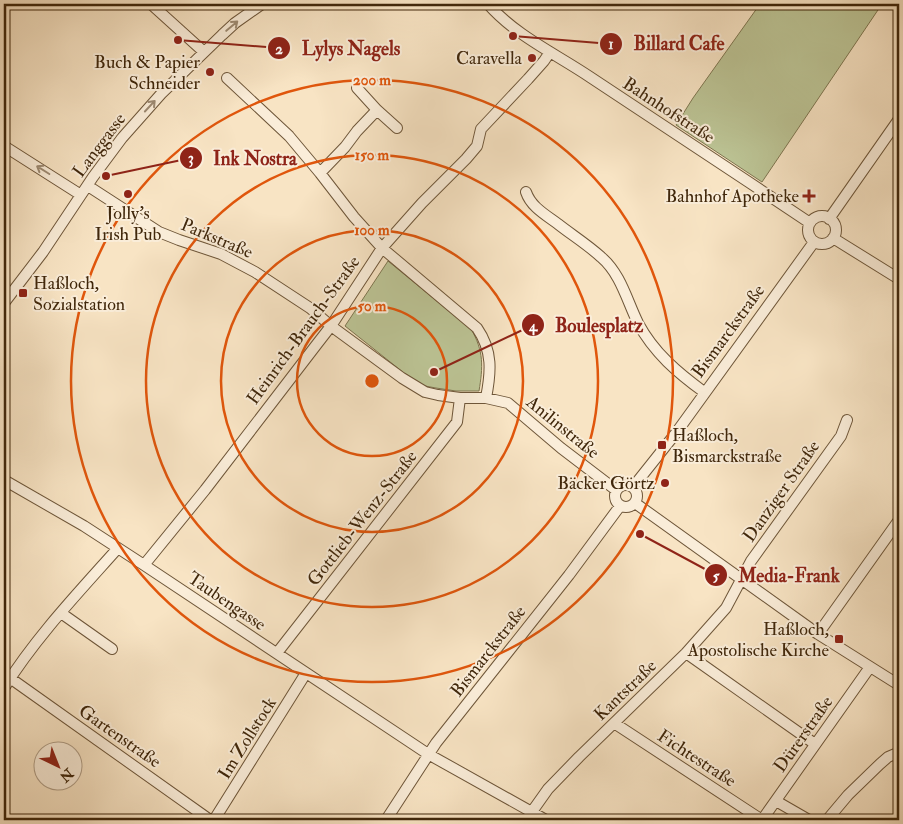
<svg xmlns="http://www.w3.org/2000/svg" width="903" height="824" font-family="'IM FELL Double Pica',serif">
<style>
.green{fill:#bcc495;stroke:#7e7650}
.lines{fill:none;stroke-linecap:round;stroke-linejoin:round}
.minor-casing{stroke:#6e5639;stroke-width:12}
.minor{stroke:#faedd9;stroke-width:10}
.oneway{stroke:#9d8a72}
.ring{fill:none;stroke:#e0560c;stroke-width:2.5}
.poi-dot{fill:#8f2418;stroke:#faedd9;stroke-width:2}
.labels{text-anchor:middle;stroke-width:4;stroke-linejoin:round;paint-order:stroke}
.poi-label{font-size:18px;fill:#40270b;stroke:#faedd9;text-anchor:end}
.street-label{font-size:18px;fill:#40270b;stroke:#faedd9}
.centre{fill:#e0560c;stroke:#faedd9;stroke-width:2.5}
.ring-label{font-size:15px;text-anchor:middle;font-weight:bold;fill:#e0560c;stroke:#faedd9;stroke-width:4;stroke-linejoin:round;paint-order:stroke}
.leader{fill:none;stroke:#8f2418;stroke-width:2}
.callout-dot{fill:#8f2418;stroke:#faedd9;stroke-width:2}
.mark-label{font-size:15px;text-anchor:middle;font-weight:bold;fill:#fff}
.callout-label{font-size:19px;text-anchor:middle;font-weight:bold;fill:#8f2418;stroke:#faedd9;stroke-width:4;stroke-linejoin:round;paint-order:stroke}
</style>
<rect width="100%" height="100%" fill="#f8e4c4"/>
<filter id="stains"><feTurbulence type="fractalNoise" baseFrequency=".004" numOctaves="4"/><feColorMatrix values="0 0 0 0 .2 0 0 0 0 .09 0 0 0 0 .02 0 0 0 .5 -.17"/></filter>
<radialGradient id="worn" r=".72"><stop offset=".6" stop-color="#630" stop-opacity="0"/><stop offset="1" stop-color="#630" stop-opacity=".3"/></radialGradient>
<!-- green -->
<path class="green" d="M760,4H882L762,182L676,125L693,98Z
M388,261L471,329C484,351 483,367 479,391H456L436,388L425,386L404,373L345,326Z"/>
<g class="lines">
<defs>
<path id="minor" d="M151,4L204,52
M488,4C516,36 556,54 590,77C664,126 737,174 810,223
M227,78L289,136L320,173L354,217L382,248L477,328C493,351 491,372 486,398
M357,88L377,110L397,128
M4,146L81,195
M320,173L345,147L357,131L377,110
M88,186L159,232L179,240L221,254L255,272L310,308L331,326L402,378L425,392L438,395L460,398H486L508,403L561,448L616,490
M526,192C531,207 546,215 558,224C572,235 588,245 601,257C621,274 627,301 638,323C654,353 678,373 704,392
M808 230a14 14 0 1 1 28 0a14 14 0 1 1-28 0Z
M829,219L899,119
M833,238L899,279
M4,303L43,252L93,177L122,138L161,94L222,35L235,23L262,4
M4,480L84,526L144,565L428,754L546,820
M615 496a11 11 0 1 1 22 0a11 11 0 1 1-22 0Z
M633,487L676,433L814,242
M635,503L818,634L899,685
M144,565L205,490L317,344L331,326L382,248L422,203L466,159L477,146L481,129L528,79L544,61L550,52
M61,613L112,649
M818,634L899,520
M277,653L457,422L460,398
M686,653L815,744
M10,678L210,820
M4,688C36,637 78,593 118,548
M614,723L762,820
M776,801L809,820
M214,820L306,673
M386,820L436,743L569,575L620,506
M526,820L548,789L579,757L686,653L726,608L751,561L841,436L847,420
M762,820L870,667
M827,820L848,795L880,764L888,757L895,754H899"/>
</defs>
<!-- minor casing -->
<use href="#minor" class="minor-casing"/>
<!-- minor -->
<use href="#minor" class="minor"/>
</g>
<!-- one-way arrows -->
<defs><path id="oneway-shaft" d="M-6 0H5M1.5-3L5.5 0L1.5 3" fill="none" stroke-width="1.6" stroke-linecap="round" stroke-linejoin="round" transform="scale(1.25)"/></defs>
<g class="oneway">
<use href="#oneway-shaft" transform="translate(232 26) rotate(-40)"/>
<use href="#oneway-shaft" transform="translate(150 106) rotate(-47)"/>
<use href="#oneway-shaft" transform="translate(43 170) rotate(-148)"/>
</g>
<!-- distance rings -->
<g class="ring">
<circle cx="372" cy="381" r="75"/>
<circle cx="372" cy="381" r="151"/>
<circle cx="372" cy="381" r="226"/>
<circle cx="372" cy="381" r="301"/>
</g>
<!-- markers -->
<g class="poi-dot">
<circle cx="532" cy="58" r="5"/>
<circle cx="210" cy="72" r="5"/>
<circle cx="128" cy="194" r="5"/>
<path d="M806.5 188.5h5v5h5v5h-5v5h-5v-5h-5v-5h5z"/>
<rect x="18" y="288" width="10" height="10" rx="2.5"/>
<rect x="657" y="440" width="10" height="10" rx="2.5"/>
<circle cx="665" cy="483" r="5"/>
<rect x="834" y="634" width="10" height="10" rx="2.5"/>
</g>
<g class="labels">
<!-- poi labels -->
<g class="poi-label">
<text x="522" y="64">Caravella</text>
<text x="200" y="68">Buch &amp; Papier<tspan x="200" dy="21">Schneider</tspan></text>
<text x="799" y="202">Bahnhof Apotheke</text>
<text x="128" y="219" text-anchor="middle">Jolly's<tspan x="128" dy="21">Irish Pub</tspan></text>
<text x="33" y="289" text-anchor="start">Haßloch,<tspan x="33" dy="21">Sozialstation</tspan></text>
<text x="672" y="441" text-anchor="start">Haßloch,<tspan x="672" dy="21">Bismarckstraße</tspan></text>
<text x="655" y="489">Bäcker Görtz</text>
<text x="829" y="635">Haßloch,<tspan x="829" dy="21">Apostolische Kirche</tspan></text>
</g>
<!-- street labels -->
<g class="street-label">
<text transform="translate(669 110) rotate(33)" y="6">Bahnhofstraße</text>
<text transform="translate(99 145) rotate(-53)" y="6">Langgasse</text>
<text transform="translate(217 238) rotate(23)" y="6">Parkstraße</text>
<text transform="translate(303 330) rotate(-54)" y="6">Heinrich-Brauch-Straße</text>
<text transform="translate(728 331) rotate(-54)" y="6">Bismarckstraße</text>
<text transform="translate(563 427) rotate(39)" y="6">Anilinstraße</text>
<text transform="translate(781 491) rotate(-55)" y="6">Danziger Straße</text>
<text transform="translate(362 518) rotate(-52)" y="6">Gottlieb-Wenz-Straße</text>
<text transform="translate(227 601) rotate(34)" y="6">Taubengasse</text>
<text transform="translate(488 651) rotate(-52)" y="6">Bismarckstraße</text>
<text transform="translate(625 690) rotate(-44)" y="6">Kantstraße</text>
<text transform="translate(803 734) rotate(-55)" y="6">Dürerstraße</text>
<text transform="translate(120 736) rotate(35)" y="6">Gartenstraße</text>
<text transform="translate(247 738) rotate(-58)" y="6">Im Zollstock</text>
<text transform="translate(697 758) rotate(33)" y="6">Fichtestraße</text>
</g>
</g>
<circle cx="372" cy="381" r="8" class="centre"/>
<g class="ring-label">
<text x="372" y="85">200 m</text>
<text x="372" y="160">150 m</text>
<text x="372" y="235">100 m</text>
<text x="372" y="311">50 m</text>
</g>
<!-- callouts -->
<path class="leader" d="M513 36L611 44M178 40L279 48M106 176L191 158M434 372L533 325M640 534L716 575"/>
<g class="callout-dot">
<circle cx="513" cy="36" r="5"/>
<circle cx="178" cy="40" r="5"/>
<circle cx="106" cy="176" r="5"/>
<circle cx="434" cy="372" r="5"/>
<circle cx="640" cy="534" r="5"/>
<circle cx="611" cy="44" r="12"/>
<circle cx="279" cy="48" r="12"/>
<circle cx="191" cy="158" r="12"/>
<circle cx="533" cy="325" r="12"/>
<circle cx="716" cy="575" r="12"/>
</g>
<g class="mark-label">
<text x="611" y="49">1</text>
<text x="279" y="54">2</text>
<text x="191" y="163">3</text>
<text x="533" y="331">4</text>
<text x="716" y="581">5</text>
</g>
<g class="callout-label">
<text x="679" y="50">Billard Cafe</text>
<text x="351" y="55">Lylys Nagels</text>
<text x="255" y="165">Ink Nostra</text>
<text x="599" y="332">Boulesplatz</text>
<text x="789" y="582">Media-Frank</text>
</g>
<!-- margin -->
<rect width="903" height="824" fill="none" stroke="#f8e4c4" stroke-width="20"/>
<rect x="5" y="5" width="893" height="814" fill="none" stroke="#40270b" stroke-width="2.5"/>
<rect x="10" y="10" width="883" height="804" fill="none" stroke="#40270b"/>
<!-- north arrow -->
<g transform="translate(58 766) rotate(137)"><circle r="24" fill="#faedd9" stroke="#b09e87"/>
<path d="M0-4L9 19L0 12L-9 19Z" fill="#8f2418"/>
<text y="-8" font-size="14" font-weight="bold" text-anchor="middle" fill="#40270b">N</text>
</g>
<rect width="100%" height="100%" filter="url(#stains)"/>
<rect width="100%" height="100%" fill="url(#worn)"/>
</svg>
